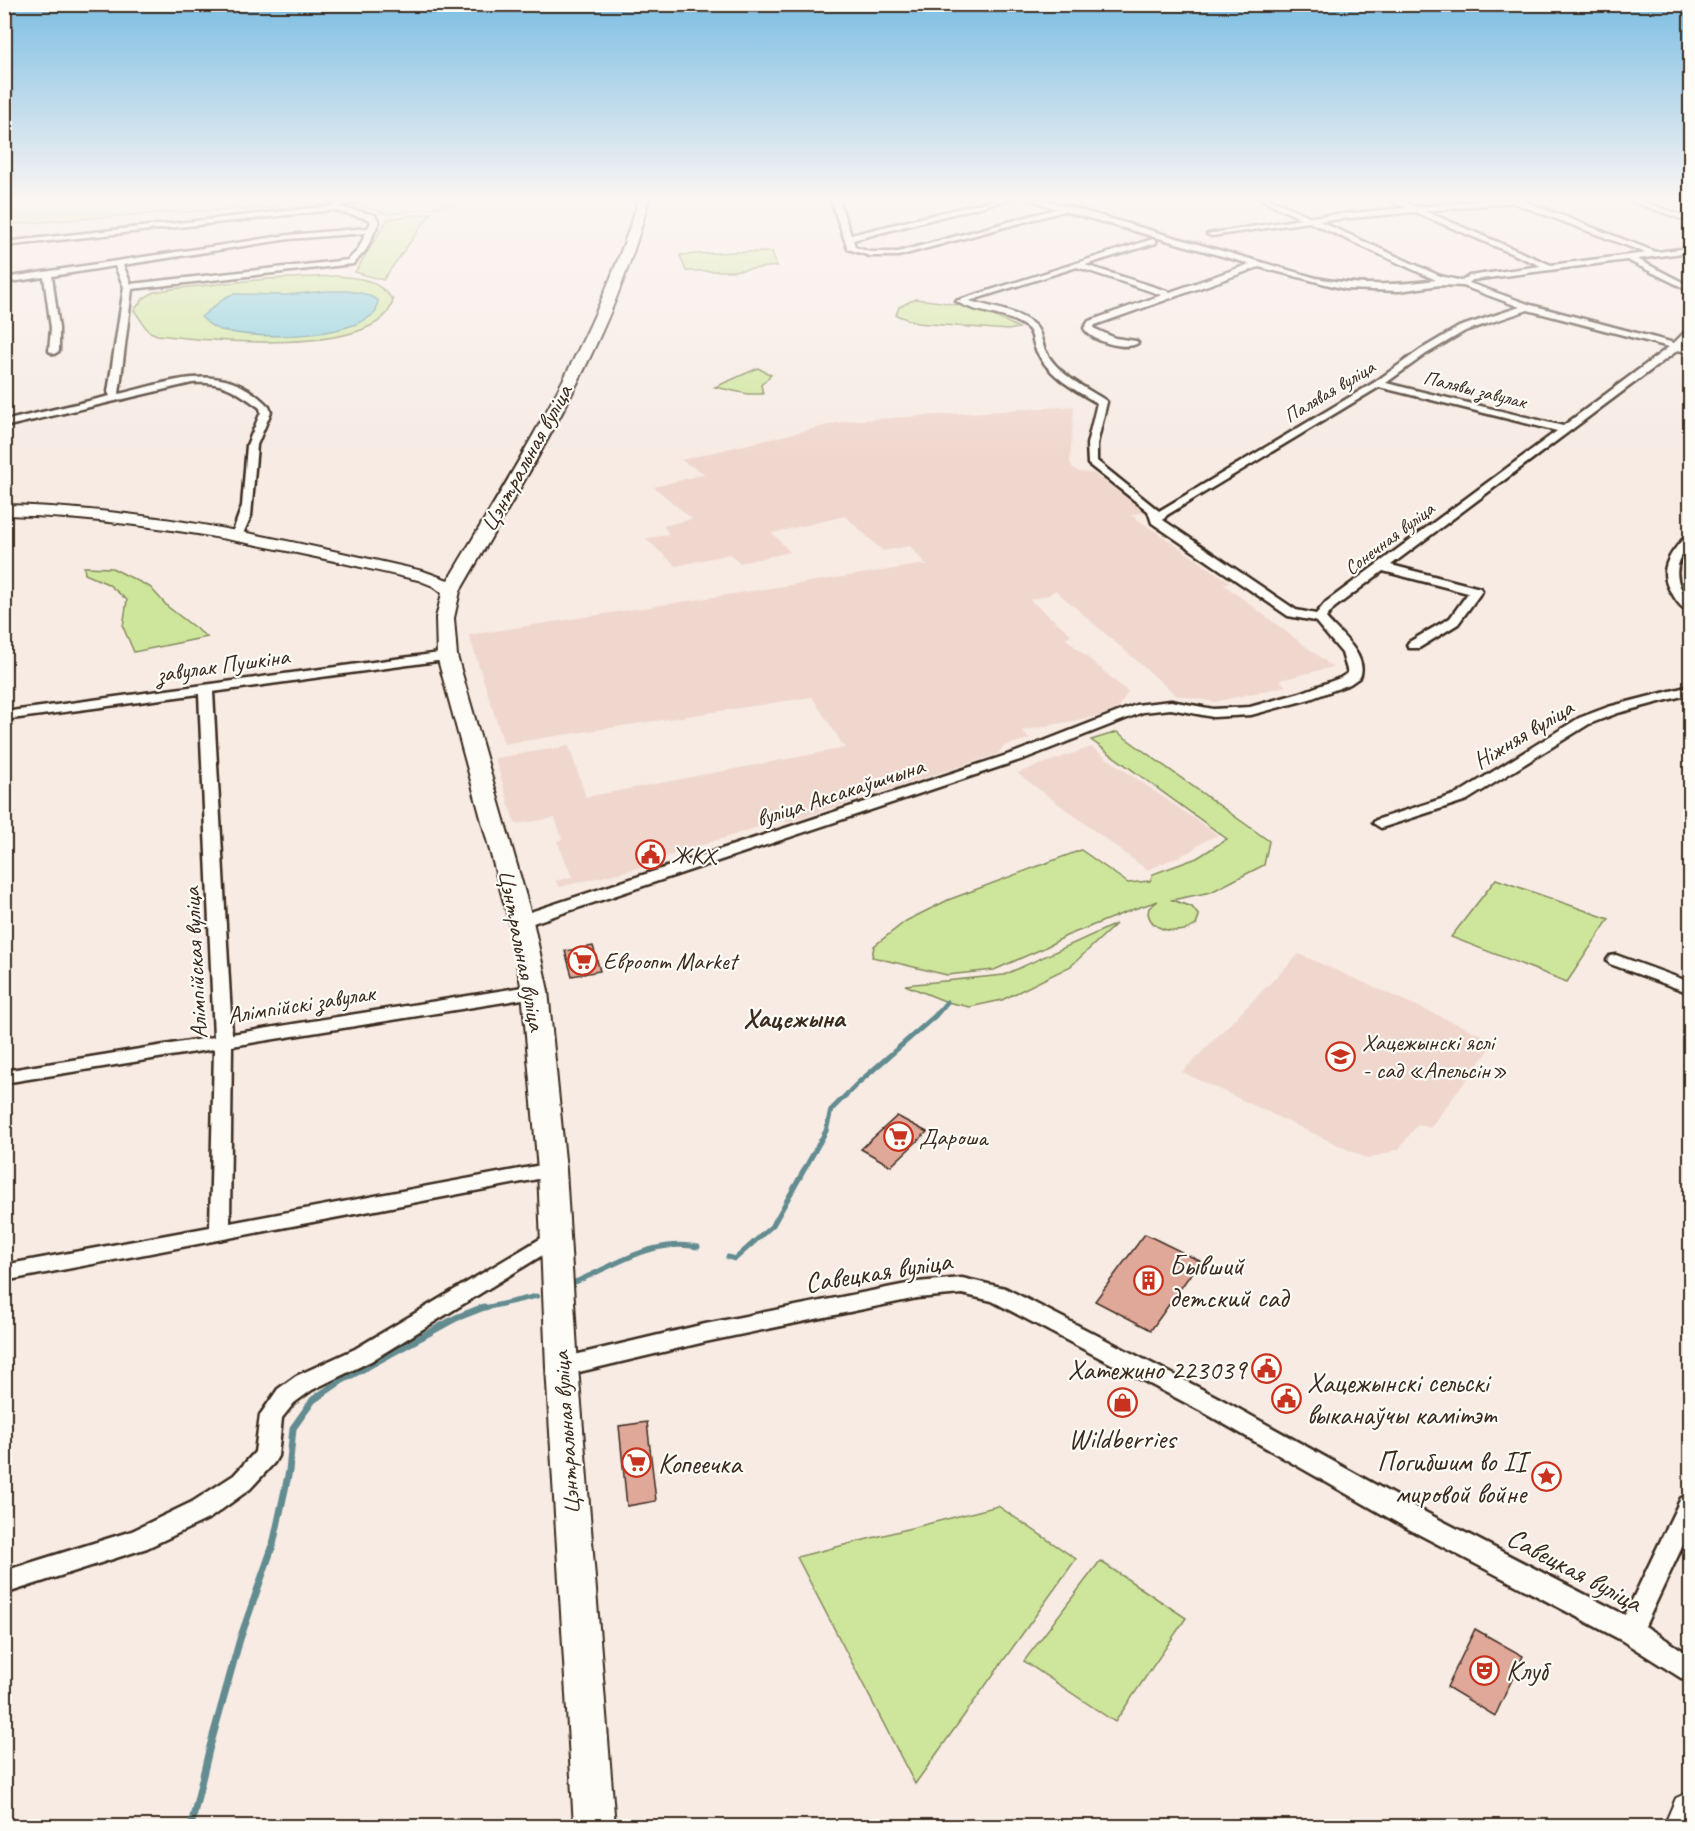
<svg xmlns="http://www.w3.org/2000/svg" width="1695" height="1831" font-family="Caveat,sans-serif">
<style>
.built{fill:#f0d7ce}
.green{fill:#cee69c;stroke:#84885d;stroke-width:1.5}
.water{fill:#7fcddc;stroke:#648c90;stroke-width:1.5}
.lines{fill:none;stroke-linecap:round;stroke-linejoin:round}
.stream-far1{stroke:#648c90;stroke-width:5}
.stream{stroke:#648c90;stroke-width:7}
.building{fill:#e0a899;stroke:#3b2a1e;stroke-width:1.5}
.street-casing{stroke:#3b2a1e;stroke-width:5}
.secondary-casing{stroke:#3b2a1e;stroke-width:4}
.street{fill:#fdfcf7;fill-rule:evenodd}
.secondary{fill:#fdfcf7;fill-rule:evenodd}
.labels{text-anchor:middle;stroke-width:4.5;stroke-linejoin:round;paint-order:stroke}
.far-street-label{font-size:20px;fill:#3b2a1e;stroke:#fdfcf7}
.street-label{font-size:24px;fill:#3b2a1e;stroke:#fdfcf7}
.poi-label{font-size:24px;fill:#3b2a1e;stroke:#fdfcf7;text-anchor:start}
.quarter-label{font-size:27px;font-weight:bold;fill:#3b2a1e;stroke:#fdfcf7}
.near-poi-label{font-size:28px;fill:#3b2a1e;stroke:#fdfcf7;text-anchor:start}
.near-street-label{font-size:28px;fill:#3b2a1e;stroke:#fdfcf7}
</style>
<rect width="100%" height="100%" fill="#f7ebe4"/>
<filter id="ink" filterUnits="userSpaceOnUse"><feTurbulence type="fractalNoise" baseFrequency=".0167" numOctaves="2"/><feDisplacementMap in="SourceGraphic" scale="12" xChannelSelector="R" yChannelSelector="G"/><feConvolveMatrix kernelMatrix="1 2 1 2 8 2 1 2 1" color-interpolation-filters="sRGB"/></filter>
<g filter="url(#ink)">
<!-- built -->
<path class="built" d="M1074,406L1070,462L1073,468L1079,472L1093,473L1146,512L1131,515L1230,582L1223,584L1333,667L1280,680L1286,686L1215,702L1176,695L1055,590L1049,595L1030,600L1072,635L1065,638L1128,692L1118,709L1098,716L1022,731L1030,739L1004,746L998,754L789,822L777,821L642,864L643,867L560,887L555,881L572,877L557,841L562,839L555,818L515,824L495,758L569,746L586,797L845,748L812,697L504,744L469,635L919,565L927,566L910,546L883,551L845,516L772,533L790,552L740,563L730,554L676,566L646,539L669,534L663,526L692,519L654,487L705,474L681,460L845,421Z
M1091,747L1218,835L1206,840L1189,852L1147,870L1017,773Z
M1299,954L1496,1041L1430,1128L1418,1124L1399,1149L1368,1159L1182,1072Z"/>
<!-- green -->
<path class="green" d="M5,198H495L390,214L356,205L157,213L5,225Z
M431,213L383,280L355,272L388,219Z
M735,252H772L777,266L731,271H686L680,255Z
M336,276C361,278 377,279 393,300C382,359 201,340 157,335L148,331L134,310L144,298L154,292L171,289L266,279Z
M915,299C953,302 985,310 1019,328L1008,330L917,323L896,315L899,307Z
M758,368L771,375L761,385L763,394H748L715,387Z
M84,567L112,568L150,587L168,607L207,637L134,652L123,627L127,600L108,584L85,574Z
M1117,732L1269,841L1264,865L1211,892L1172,900L1192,907L1199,916L1196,925C1182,935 1152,933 1148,913L1149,908L1158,901L1134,909L1066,936L1044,948L994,970L947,975L872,957L874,946L906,921L948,900L1081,850L1128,883L1150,881L1153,874L1197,858L1227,839L1091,740Z
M1496,879L1609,919L1567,982L1451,937Z
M1116,924L1071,966L1002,1000L970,1007L947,1002L905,985L1004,975Z
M998,1506L1076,1559L915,1784L797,1557Z
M1100,1561L1186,1618L1115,1722L1024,1661Z"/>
<!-- water -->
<path class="water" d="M327,291H348L365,294L378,300L376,312C347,339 258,340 221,330C213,328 207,323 201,317L226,297L233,294L285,295Z"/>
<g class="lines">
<!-- stream-far1 -->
<path class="stream-far1" d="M728,1257L735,1259L773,1225L826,1131L831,1110L857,1084L935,1016L947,1002
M573,1283C615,1266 651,1238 698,1247
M480,1309L537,1296"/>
<!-- stream -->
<path class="stream" d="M191,1826L209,1750L240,1639L273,1545L289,1471L293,1428L313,1400L339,1382L456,1318L484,1307"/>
</g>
<!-- building -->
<path class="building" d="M593,946L600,971L572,976L565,951Z
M897,1116L927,1132L891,1166L861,1149Z
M1145,1234L1200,1261L1151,1330L1095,1301Z
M647,1422L656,1501L627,1506L619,1426Z
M1475,1629L1523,1656L1495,1716L1447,1687Z"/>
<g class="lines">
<defs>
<path id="street" d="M371,198L339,207L375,215L379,222L366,250L353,264L132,289L119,394C174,381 224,359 269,407L271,412L257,445L251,516L242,536H234L232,534L242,506L247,445L261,412L260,408C235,390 223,381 192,383L4,427V421L110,396L108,392L124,287L115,266L52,276L59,328V351L54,354L49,351L51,328L44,277L4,283V278L289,235L368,228L371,222L369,219L333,210L4,246V242L331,206L347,199ZM366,233L358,250L348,260L131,284L123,265L289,239Z
M830,198H838L851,235L1002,198H1014L853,240L855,247L870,252H898L1056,209L1028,198H1038L1316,278C1357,286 1395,286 1436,280L1309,222L1211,236L1207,234L1301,219L1259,198H1267L1311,217L1406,208L1386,198H1395L1416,207L1513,198H1536L1524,201L1656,252L1690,248V252L1637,259L1690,286V291L1627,260L1472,280L1469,283L1531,305L1674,343L1687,330L1690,329V337L1682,345L1690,347V353L1678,350L1391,565L1480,588L1482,591L1458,624L1419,648H1409L1407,645L1409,642L1450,618L1468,593L1383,571L1334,608L1326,618C1338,632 1369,656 1360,677L1350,684L1310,699L1251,715L1213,717L1171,709L1143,712L1026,758L527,925H515L513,921L515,917L1016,752L1136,705L1171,701L1213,709L1250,707L1300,693L1340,678L1348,673L1342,653L1315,621L1288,616L1152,523L1148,511L1088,464L1087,444L1097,403C1075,390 1049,376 1037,352C1032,344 1034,332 1026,327C1005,312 975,314 956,301L1153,239H1156V243L1085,265L1170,292L1250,264L1064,211L898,256H870L848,249ZM1514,202V203L1646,253L1551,265L1425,211ZM1415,212L1541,266L1469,276L1462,281L1440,276L1319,221ZM1077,267L1162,295L1089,321L1084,328C1090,341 1126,351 1138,343L1136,341L1115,338L1093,328L1095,325L1259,267L1345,289L1399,291L1440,285L1463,286L1520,307L1459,327L1420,350L1375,382L1159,511L1097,461V444L1107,402L1105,400C1084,387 1057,374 1045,350C1041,342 1042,332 1034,325C1018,311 990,307 969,301ZM1528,310L1669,347L1563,426L1386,383L1426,354L1465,331ZM1379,387L1557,431L1326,602L1316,614L1296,610L1163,520L1167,515Z
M1622,198H1632L1690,218V222Z
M1690,535V544C1673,564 1673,582 1690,601V612C1682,609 1677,602 1673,595C1656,572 1669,554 1686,536Z
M447,652L454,656L452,659L213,692L232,1034L535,985L541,987L544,991L541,995L535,997L232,1046L230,1223L552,1163L559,1165L562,1170L559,1175L4,1281V1265L210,1227L214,1049L4,1083V1071L214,1037L199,694L4,720V712Z
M1690,686V694L1618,713L1589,724L1467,800L1381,828L1373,823L1376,820L1457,794L1579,718L1608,707Z
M1616,955L1690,982V993L1610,964L1607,960L1610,956Z
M555,1230L562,1233L565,1238L562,1243L371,1361L312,1390L294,1403L282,1418L278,1456L274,1463L250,1489L210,1518L147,1548L4,1594V1571L132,1531L192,1502L234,1475L255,1452L260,1415L278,1389L296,1376L355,1349Z
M962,1278L1005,1288L1219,1398L1421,1510L1625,1615L1681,1498L1690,1495V1530L1645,1626L1690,1655V1681L1681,1678L1621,1640L1403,1526L1203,1412L992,1301L962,1294L917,1298L705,1342L562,1376L554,1373L551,1367L554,1361L562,1358L705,1324L917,1282Z"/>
<path id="secondary" d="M639,198H649C614,339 532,466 460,591L454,618L457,656L533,921L548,991L566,1170L578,1367L615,1826H574L546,1367L538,1170L522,991L509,921L437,656L436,618L442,593L433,586L418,580C279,548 147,518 4,515V505C149,508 283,539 423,571L448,580C521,458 598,335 639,198Z
M1690,1792V1826H1664L1676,1798Z"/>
</defs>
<!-- street casing -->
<use href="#street" class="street-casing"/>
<!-- secondary casing -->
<use href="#secondary" class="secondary-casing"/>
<!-- street -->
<use href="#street" class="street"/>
<!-- secondary -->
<use href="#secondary" class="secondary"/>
</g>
</g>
<!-- sky -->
<linearGradient id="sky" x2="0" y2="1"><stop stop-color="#7ebee3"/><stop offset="0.44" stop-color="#fbf6f3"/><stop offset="1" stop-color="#fbf6f3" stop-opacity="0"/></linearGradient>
<rect width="1695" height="454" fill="url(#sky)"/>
<!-- icons -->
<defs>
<symbol id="civic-ring" viewBox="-11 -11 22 22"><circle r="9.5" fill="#fdfcf7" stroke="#c8321e" stroke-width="1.5"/><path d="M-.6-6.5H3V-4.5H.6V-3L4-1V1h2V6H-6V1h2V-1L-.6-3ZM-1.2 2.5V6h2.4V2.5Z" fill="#c8321e"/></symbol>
<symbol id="supermarket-ring" viewBox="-11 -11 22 22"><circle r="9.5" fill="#fdfcf7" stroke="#c8321e" stroke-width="1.5"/><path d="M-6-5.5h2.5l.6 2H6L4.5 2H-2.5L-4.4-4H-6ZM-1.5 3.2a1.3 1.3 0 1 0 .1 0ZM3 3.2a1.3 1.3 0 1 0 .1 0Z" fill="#c8321e"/></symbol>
<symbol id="school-ring" viewBox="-11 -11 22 22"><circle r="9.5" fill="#fdfcf7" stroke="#c8321e" stroke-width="1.5"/><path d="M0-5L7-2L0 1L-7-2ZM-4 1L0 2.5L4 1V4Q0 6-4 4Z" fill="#c8321e"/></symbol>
<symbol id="building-ring" viewBox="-11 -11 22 22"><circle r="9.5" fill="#fdfcf7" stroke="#c8321e" stroke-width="1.5"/><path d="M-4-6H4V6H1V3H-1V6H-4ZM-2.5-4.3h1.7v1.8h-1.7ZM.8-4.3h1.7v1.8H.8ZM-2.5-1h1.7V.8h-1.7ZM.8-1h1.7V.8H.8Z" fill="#c8321e"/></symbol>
<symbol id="shop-ring" viewBox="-11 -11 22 22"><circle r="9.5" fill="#fdfcf7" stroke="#c8321e" stroke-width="1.5"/><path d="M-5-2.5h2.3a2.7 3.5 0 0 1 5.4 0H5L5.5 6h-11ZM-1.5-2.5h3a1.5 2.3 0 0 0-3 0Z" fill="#c8321e"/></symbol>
<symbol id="sight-ring" viewBox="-11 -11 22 22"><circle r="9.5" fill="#fdfcf7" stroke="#c8321e" stroke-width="1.5"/><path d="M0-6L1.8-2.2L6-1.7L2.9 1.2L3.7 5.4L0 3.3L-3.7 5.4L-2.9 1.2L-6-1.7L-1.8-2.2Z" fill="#c8321e"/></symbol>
<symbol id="theatre-ring" viewBox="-11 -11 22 22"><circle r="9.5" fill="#fdfcf7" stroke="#c8321e" stroke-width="1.5"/><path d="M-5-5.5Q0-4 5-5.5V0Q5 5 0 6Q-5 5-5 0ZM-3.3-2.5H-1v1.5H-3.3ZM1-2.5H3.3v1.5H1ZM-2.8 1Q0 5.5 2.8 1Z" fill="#c8321e"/></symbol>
</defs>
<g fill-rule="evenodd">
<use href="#civic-ring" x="634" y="838" width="33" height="33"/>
<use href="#supermarket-ring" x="566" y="944" width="33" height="33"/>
<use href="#school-ring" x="1324" y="1040" width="33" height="33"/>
<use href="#supermarket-ring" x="882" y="1120" width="33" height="33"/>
<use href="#building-ring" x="1132" y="1264" width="33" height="33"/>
<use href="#civic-ring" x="1250" y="1352" width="33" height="33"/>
<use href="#civic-ring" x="1270" y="1382" width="33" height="33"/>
<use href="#shop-ring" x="1106" y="1386" width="33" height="33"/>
<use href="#supermarket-ring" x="620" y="1446" width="33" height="33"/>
<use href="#sight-ring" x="1530" y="1460" width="33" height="33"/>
<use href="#theatre-ring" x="1468" y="1654" width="33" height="33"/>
</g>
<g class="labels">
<!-- far-street labels -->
<g class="far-street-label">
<text transform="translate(1475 389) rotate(14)" y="7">Палявы завулак</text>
<text transform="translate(1329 391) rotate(-31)" y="7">Палявая вуліца</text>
<text transform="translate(1389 538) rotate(-37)" y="7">Сонечная вуліца</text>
</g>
<!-- street labels -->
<g class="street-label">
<text transform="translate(526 458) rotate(-61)" y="8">Цэнтральная вуліца</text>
<text transform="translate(223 665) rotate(-8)" y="8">завулак Пушкіна</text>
<text transform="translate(1523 734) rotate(-31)" y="8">Ніжняя вуліца</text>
<text transform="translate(840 792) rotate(-18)" y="8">вуліца Аксакаўшчына</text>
<text transform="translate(522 950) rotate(79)" y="8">Цэнтральная вуліца</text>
<text transform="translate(195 963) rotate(-93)" y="8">Алімпійская вуліца</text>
<text transform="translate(301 1004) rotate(-9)" y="8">Алімпійскі завулак</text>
<text transform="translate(566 1433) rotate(-94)" y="8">Цэнтральная вуліца</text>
</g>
<!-- poi labels -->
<g class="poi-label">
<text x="671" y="863">ЖКХ</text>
<text x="603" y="969">Евроопт Market</text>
<text x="1362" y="1050">Хацежынскі яслі<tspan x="1362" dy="28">- сад «Апельсін»</tspan></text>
<text x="919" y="1145">Дароша</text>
</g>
<!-- quarter labels -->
<g class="quarter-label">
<text x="794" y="1027">Хацежына</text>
</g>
<!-- near-poi labels -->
<g class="near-poi-label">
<text x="1169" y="1275">Бывший<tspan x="1169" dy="32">детский сад</tspan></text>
<text x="1246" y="1379" text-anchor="end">Хатежино 223039</text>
<text x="1307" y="1392">Хацежынскі сельскі<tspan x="1307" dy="32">выканаўчы камітэт</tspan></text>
<text x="1122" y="1448" text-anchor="middle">Wildberries</text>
<text x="1526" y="1471" text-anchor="end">Погибшим во II<tspan x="1526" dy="32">мировой войне</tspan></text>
<text x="658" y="1473">Копеечка</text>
<text x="1506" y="1680">Клуб</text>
</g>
<!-- near-street labels -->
<g class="near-street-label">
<text transform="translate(878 1271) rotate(-9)" y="10">Савецкая вуліца</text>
<text transform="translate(1575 1569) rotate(28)" y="10">Савецкая вуліца</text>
</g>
</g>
<!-- margin -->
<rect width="1695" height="1831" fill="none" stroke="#fdfcf7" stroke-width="24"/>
<rect x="12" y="12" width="1671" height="1807" fill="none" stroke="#3b2a1e" stroke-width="2" filter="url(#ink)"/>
</svg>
